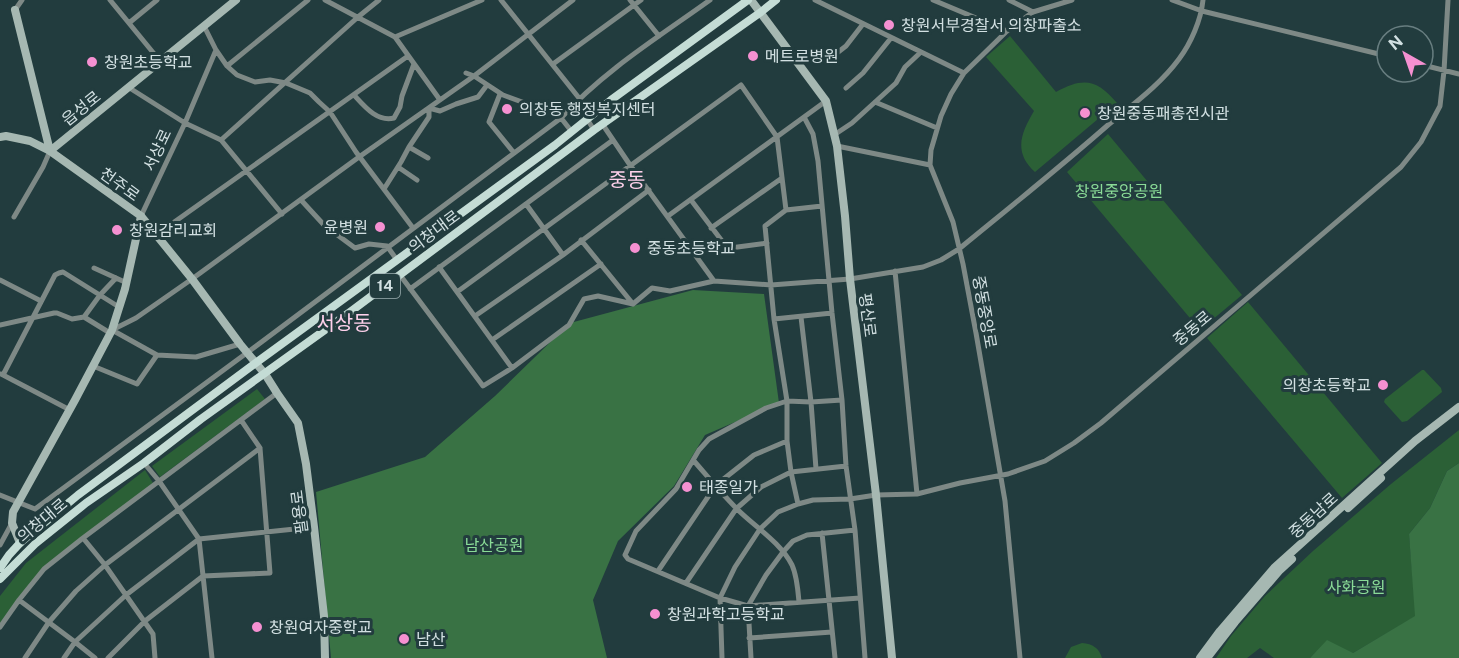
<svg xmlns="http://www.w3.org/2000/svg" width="1459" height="658" font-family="'Public Sans','Noto Sans KR',sans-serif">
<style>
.green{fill:#2b6036}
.forest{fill:#397244}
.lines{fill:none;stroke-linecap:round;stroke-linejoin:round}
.street{stroke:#7e8986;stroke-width:5}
.secondary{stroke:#a6b8b2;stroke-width:8}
.primary{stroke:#c4dcd5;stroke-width:8}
.poi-dot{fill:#f590d1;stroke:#223c3e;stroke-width:2}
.labels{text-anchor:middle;stroke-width:6;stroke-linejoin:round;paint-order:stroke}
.shield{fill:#223c3e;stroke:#9dafb1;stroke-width:1.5}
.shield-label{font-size:15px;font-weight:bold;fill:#d2e0e2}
.poi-label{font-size:16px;fill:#d2e0e2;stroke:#223c3e;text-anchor:start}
.street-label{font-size:16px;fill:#d2e0e2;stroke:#223c3e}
.park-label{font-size:16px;fill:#8adb97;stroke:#223c3e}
.quarter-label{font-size:20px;fill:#fed1eb;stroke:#223c3e}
</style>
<rect width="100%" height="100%" fill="#223c3e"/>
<!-- green -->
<path class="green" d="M1010,36L1056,92C1083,77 1097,79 1117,103L1035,172C1013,152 1021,133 1034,111L986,57Z
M1108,134L1242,295L1200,330L1067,172Z
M1248,302L1382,463L1342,498L1207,338Z
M1422,370H1424L1441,388L1442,392L1407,421L1402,422L1384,402L1385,399Z
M257,389L265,399L160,477L152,466Z
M1459,430V463L1447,471L1430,508L1409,534L1416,616L1353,653L1316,652L1310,658H1274L1260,648L1247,658H1216L1231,636L1265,596L1313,551L1391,484Z
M145,470L153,483L44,567L0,624V596L26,563Z
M1082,643C1093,644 1099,648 1102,658H1065L1071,647Z"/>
<!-- forest -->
<path class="forest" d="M693,290L764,294L779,403L705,435L674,486L618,541L593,600L607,658H331L316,492L425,457L495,396L570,323Z
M1459,463V658H1310L1327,640L1353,653L1415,616L1409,534L1430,508L1447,471Z"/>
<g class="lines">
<!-- street -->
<path class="street" d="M110,0L160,61
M325,0L395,37L440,100
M501,0L579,98L587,119L594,130
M630,0L659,36
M815,0L964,73
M933,0L1007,31
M1009,0L1033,12
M1172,0L1202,11L1387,56
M15,10L22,0
M129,23L157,0
M204,26L216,50L227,66L237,75L255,82L270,80L286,83L310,93L319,102L330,112L356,152L413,228
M395,37L482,0
M828,60L846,46L863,24
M553,64L641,0
M1423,65L1459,74
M227,66L308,0
M466,73L474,76L503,95L555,114L561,118L572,132
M128,87L185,123L221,140L282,214
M846,88L863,73L891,38
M500,94L489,122L514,153
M354,95C365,107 377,122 394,118L400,107L402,96L414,64
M875,102L937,128
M804,117L813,134L818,161L832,313L842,400L846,466L855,530L865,658
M603,125L630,165L714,281
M834,135L852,123L896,83L905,67L921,52
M221,140L358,17L379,0
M837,146L930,165
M409,147L428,158
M398,167L417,180
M384,189L401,162L409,147L429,117V108L440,111L456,104L478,97L487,85
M301,200L324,225L355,248L369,244L387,246L397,260
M691,200L725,245L730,248L767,243
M526,204L563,255
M141,216L185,123L216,50
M668,216L826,101
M14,217L43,167L50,151
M711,228L782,178
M156,235L408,56
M581,240L633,304
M439,267L512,368
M94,268L127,283
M895,271L917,494
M400,275L483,386L512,368L569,325L584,299L598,296L633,304L652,288L670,291L714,281L771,285L850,279L923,267L941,260L959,249C1009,208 1059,168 1108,125C1132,105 1160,85 1179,59C1191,43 1201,20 1203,0
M0,280L41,301
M410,289L613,140
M457,292L741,85L777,137L786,210
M475,316L563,255L649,190
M84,317L100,295L116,278
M801,317L811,402L816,469
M774,319L832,313
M0,325L54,313H57L72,319L84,317L110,333
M112,330L136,318L192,279L359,157L474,76L573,0
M112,330L157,355L196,357L240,344
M492,340L601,264
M93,366L137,384L157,355
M1,374L70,410
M3,375L55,275L59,273L63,272L119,307
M842,400L811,402L787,401L766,408L709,439L699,450L676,489L636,531L625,555L628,559L720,598L748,606L860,598
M694,461C708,477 722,494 737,509C755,527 780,542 792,565C797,576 798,590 799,602
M144,463L159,481L199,539L212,658
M0,495L35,509L248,352L561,118C602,72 660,36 710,0
M798,504L791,472L787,441V401L774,319L765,226L786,210L822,206
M822,533L835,658
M83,538L105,565L153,634L155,658
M0,545L12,523
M658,571L716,485L754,455L787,441
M686,583L736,509L761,487L791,472L846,466
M19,600L75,642L95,658
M0,627L19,600L44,569L83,538L277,393
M749,638L832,632
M25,658L49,622L76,591L105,565L260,448
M64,658L75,642L126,595L199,539L314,527
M108,658L145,621L203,576L270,573L260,448L241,420
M722,658L720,598L735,567L760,529L778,512L798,504L813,500L850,499L876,495L917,494L960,483L1008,474L1045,461L1074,443L1101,423L1401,167L1421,142L1440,106L1444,71L1448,0
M751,658L748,606L766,575L783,552L793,541L807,535L855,530
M1020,658L1005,501L976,333L963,264L953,222L930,165L931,150L941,116L951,94L964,73L1007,31L1033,12L1072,0"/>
<!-- secondary -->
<path class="secondary" d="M751,0L826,101L837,146L845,216L850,279L876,495L892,658
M15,10L50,151L236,0
M0,137L6,136L30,141L50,151L141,216L192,279L240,344L265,374L277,393L298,423L306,464L314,527L324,616L325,658
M1348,508L1381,478
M20,543L12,523L13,512L75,400L112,330L125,289L141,216
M1200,658L1220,631L1274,568L1415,441L1459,407
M1207,658L1235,622L1280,570L1292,559"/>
<!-- primary -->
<path class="primary" d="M0,568L9,555L20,543L78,495L257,362L555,145L611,100L748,0
M0,579L35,544L86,503L144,463L201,419L350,312L594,130L761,12L776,0"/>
</g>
<!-- markers -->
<g class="poi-dot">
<circle cx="889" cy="25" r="6"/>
<circle cx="753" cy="56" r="6"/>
<circle cx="92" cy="62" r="6"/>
<circle cx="507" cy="109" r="6"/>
<circle cx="1085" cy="113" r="6"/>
<circle cx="380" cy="227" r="6"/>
<circle cx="117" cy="230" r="6"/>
<circle cx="635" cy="248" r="6"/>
<circle cx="1383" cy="385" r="6"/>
<circle cx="687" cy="487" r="6"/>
<circle cx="655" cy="614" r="6"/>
<circle cx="257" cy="627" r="6"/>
<circle cx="404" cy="639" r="6"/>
</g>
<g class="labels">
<!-- shield labels -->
<rect class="shield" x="370" y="274" width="30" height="24" rx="4.5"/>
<g class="shield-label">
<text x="385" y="291">14</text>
</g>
<!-- poi labels -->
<g class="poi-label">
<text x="901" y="31">창원서부경찰서 의창파출소</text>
<text x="765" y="62">메트로병원</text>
<text x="104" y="68">창원초등학교</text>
<text x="519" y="115">의창동 행정복지센터</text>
<text x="1097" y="119">창원중동패총전시관</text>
<text x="368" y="233" text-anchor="end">윤병원</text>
<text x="129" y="236">창원감리교회</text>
<text x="647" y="254">중동초등학교</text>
<text x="1371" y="391" text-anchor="end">의창초등학교</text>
<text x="699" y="493">태종일가</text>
<text x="667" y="620">창원과학고등학교</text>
<text x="269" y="633">창원여자중학교</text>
<text x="416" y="645">남산</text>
</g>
<!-- street labels -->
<g class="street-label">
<text transform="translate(81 108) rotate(-39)" y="6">읍성로</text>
<text transform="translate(157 150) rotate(-65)" y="6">서상로</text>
<text transform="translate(120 184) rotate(36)" y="6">천주로</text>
<text transform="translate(434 231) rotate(-37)" y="6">의창대로</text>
<text transform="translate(985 312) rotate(80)" y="6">중동중앙로</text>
<text transform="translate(868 315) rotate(83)" y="6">평산로</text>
<text transform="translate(1192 328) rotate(-40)" y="6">중동로</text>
<text transform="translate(299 512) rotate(-97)" y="6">팔용로</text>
<text transform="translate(1313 515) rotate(-42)" y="6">중동남로</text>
<text transform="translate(42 520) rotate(-40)" y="6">의창대로</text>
</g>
<!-- park labels -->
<g class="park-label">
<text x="1119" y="197">창원중앙공원</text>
<text x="494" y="551">남산공원</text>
<text x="1356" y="593">사화공원</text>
</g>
<!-- quarter labels -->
<g class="quarter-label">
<text x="627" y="187">중동</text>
<text x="344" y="330">서상동</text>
</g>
</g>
<!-- north arrow -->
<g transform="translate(1405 54) rotate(320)"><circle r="28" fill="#223c3e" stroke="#687e80" stroke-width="1.5"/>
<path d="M0-4.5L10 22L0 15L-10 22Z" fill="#f590d1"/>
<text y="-9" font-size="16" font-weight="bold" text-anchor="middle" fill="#d2e0e2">N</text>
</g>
</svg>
